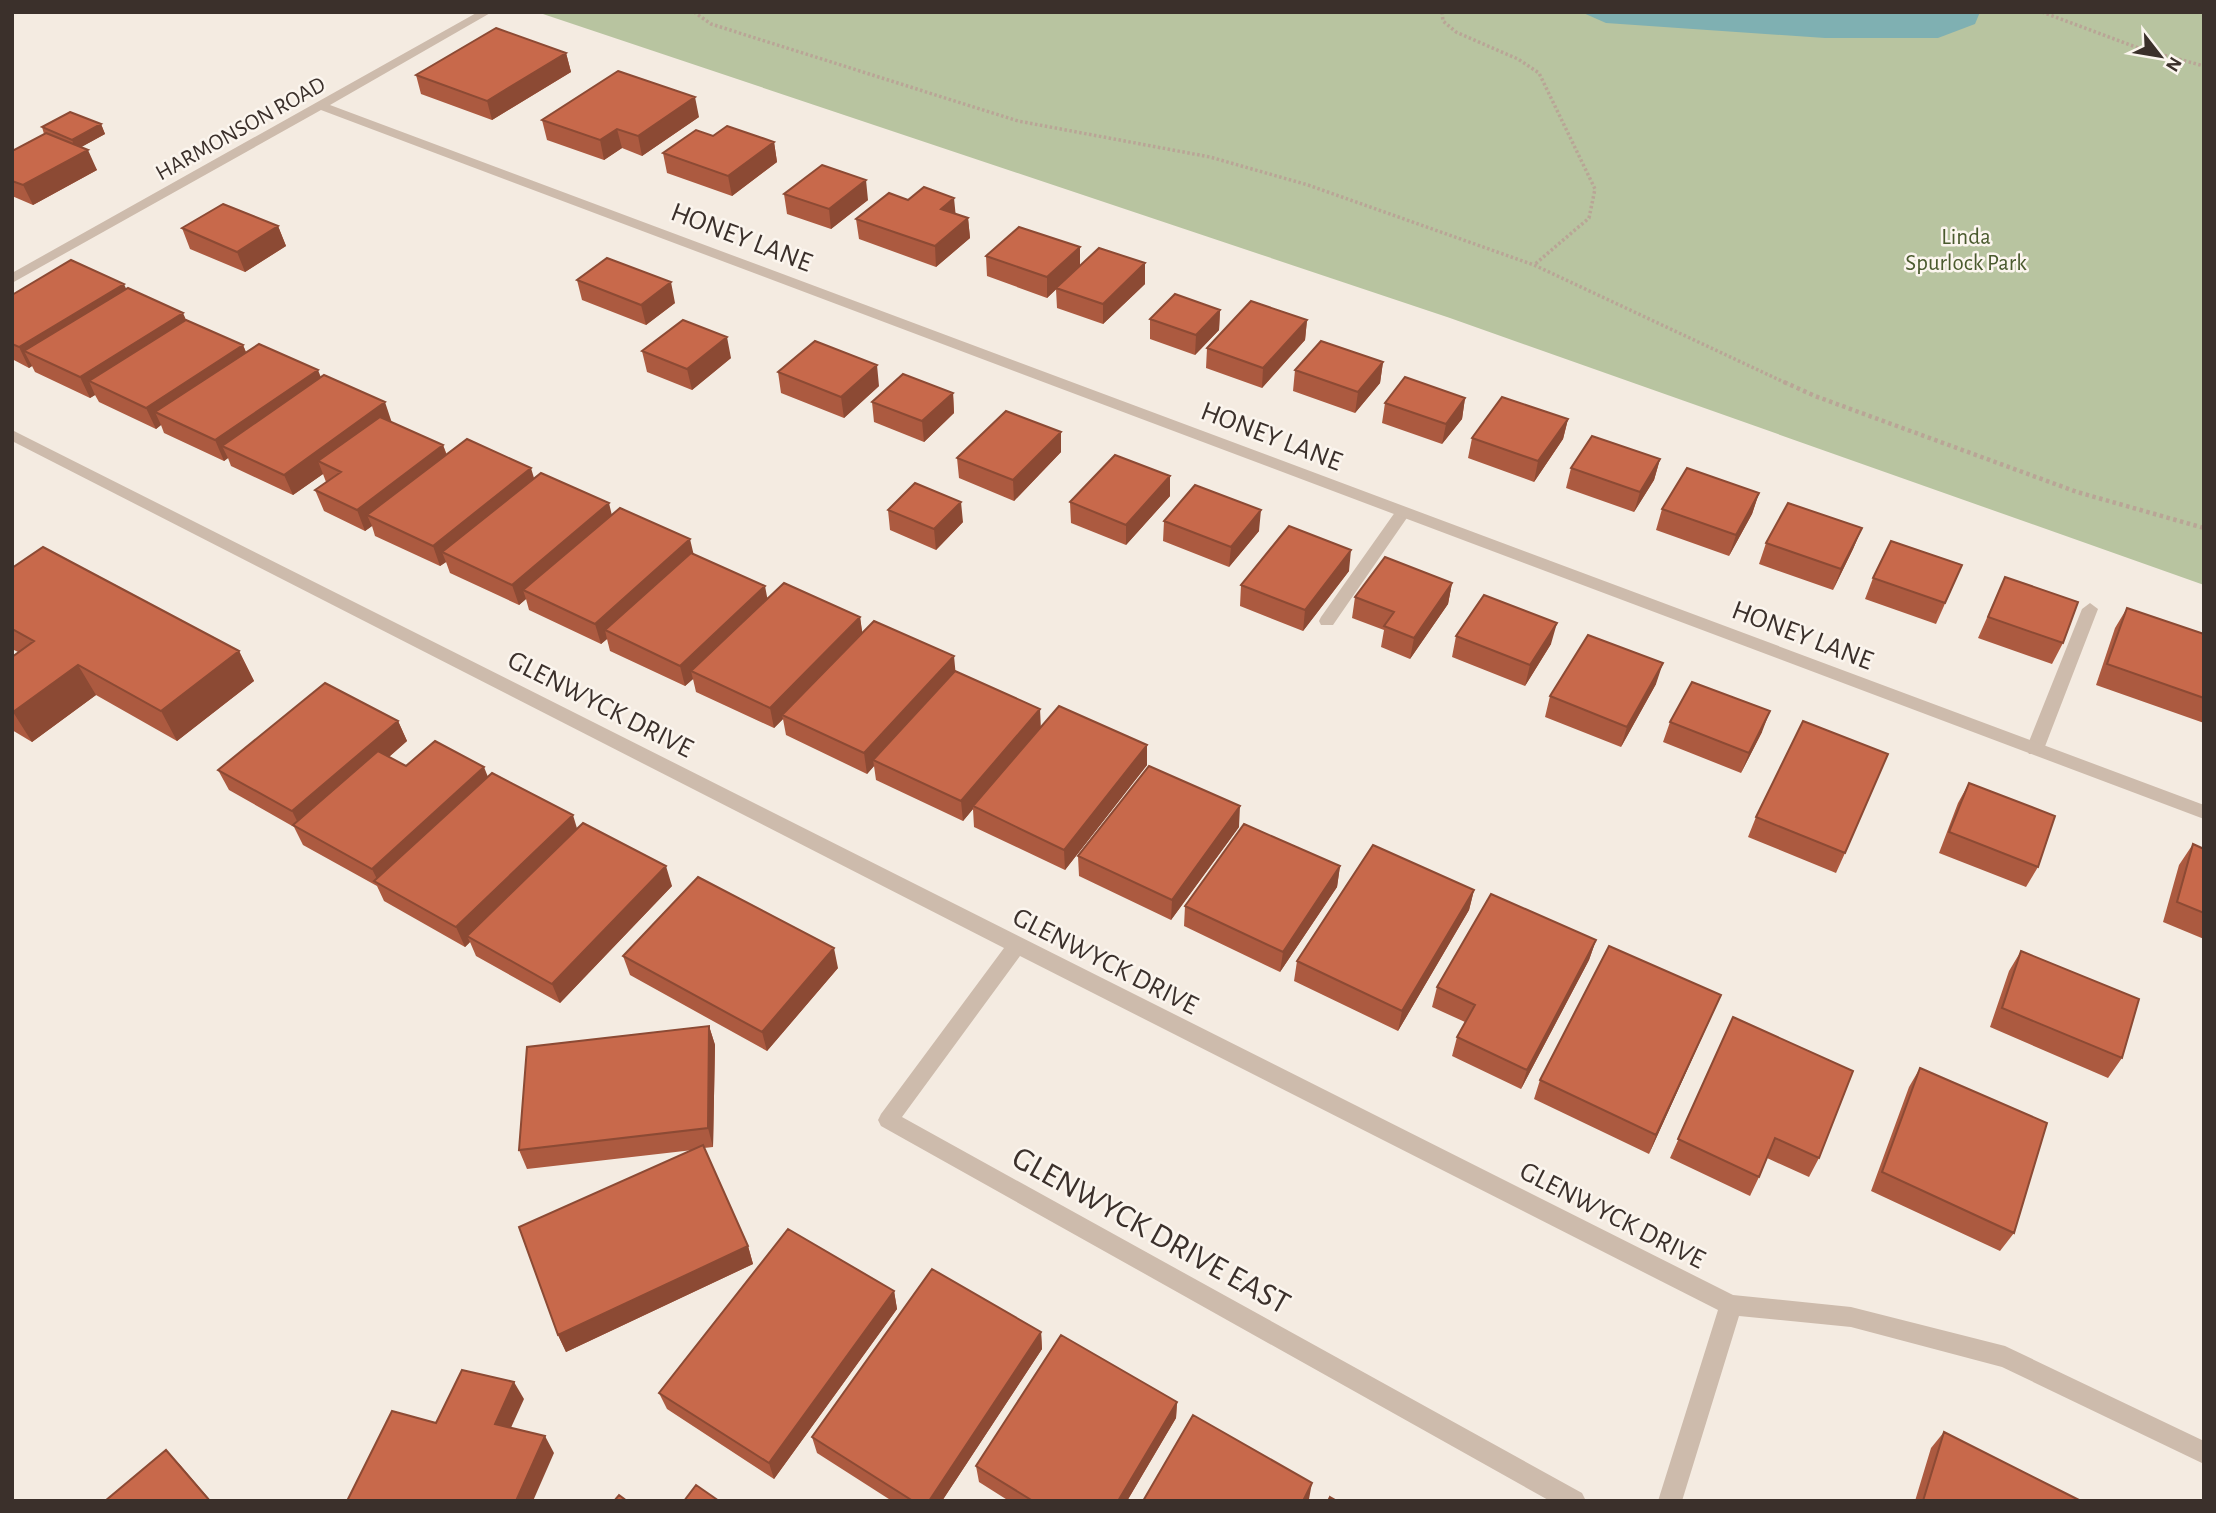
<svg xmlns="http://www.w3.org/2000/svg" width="2216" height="1513" font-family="'Alegreya Sans',sans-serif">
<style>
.green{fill:#b8c4a0}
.water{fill:#7fb0b2}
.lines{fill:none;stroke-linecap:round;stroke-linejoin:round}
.path-far1{stroke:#b9a596;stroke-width:3.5;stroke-dasharray:2.5 2.5;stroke-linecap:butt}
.path{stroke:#b9a596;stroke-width:4.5;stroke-dasharray:3.5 3.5;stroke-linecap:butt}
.service{fill:#cdbbac;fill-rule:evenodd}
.minor{fill:#cdbbac;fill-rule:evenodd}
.wall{fill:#ac5a40}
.shaded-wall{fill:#8c4a34}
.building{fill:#c8694b;stroke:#8c4a34;stroke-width:2}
.labels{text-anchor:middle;stroke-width:5;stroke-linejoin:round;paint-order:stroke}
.far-street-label{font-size:23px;fill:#3b302b;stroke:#fbf5ee}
.far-park-label{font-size:23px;fill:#4a5a2e;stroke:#fbf5ee}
.street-label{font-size:28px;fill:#3b302b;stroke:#fbf5ee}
.near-street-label{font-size:33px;fill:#3b302b;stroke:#fbf5ee}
</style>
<rect width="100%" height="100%" fill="#f4ebe1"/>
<!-- green -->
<path class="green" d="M537,12H2204V585L1450,318Z"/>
<!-- water -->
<path class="water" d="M1581,12H1980L1975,24L1938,38H1825L1606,23Z"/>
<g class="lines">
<!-- path-far1 -->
<path class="path-far1" d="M694,12L711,24L1018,121L1210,157L1308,185L1534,265L1788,384
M1442,12L1443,21L1456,32L1518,59L1539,73L1595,189L1589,218L1534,265
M2042,12L2141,49L2204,66"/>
<!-- path -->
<path class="path" d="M1784,382L1815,396L2077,492L2204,528"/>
<!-- service -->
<path class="service" d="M1403,507L1411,512L1333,625H1321L1319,621L1321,617L1398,508Z
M2090,603L2098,609L2044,749L2041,754H2029L2026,749L2082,609Z"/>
<!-- minor -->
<path class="minor" d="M478,12H492L330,105L2204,805V819L321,110L12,283V273Z
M12,430L1733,1295L1851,1307L2005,1346L2204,1441V1464L2002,1367L1851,1327L1739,1316L1682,1501H1658L1718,1310L1020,956L902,1117L1582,1493L1586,1501H1550L881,1126L878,1120L881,1114L1004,948L12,441Z"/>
</g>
<!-- wall -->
<path class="wall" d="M566,53L571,72L492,120L421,94L416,75Z
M699,117L642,156L622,148L604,160L547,140L542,120Z
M101,124L105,134L81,147L97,170L33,205L12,196V151L44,134L42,127Z
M713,136L774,142L777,162L732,196L667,173L663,153Z
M784,194L868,200L831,229L787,214Z
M908,200L968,218L970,238L936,267L859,239L856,219Z
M278,226L286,246L245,272L190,249L182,228Z
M1080,247V266L1145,263V284L1103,324L1057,308L1056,289L1047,298L987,276L986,256Z
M577,280L675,303L646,325L582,300Z
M127,290L187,320L243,345L246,352L321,378L392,422L443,445L447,455L534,478L693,554L768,598L860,617L862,633L955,672L1041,727L1147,765L1065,870L974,827L973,809L963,821L876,780L874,766L867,774L786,735L783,719L774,728L696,692L693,679L685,686L610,651L607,639L601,644L529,610L526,599L519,605L450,573L446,562L440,566L375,536L372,526L365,531L324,511L315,490L326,482L323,474L293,495L231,466L228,458L224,461L164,433L161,425L156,429L99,402L95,395L90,398L35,372L32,366L29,368L12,359V295Z
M1220,310L1219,330L1195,355L1150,339V319Z
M1307,320L1305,340L1262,388L1206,368L1207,348Z
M642,351L731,358L692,390L647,372Z
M1383,362L1380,383L1355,413L1293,391L1295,370Z
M778,372L879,386L844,418L781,393Z
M953,393L954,413L924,442L874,422L872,402Z
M1465,398L1462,419L1442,444L1382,423L1385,403Z
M1568,419L1563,439L1534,482L1468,458L1472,438Z
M1061,432V452L1014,501L959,478L957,458Z
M1660,459L1654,480L1634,512L1566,488L1571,468Z
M1170,476V496L1126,545L1071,523L1070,502Z
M1759,493L1752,514L1729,556L1656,530L1662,509Z
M888,510L963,522L936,550L890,530Z
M1164,521L1259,531L1229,567L1163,541Z
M1862,528L1853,549L1833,590L1759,564L1766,543Z
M1962,565L1936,624L1865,599L1873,578Z
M12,568L239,651L254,681L177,741L96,695L32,742L12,730V657L18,652L12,649Z
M1349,571L1303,631L1240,606L1241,585Z
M2005,577L2063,643L2052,664L1978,638Z
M1452,583L1448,604L1410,659L1381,647L1384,630L1352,618L1355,597Z
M2127,608L2204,634V723L2096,685L2115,628Z
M1456,636L1551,644L1525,686L1452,657Z
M1656,684L1621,747L1545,717L1550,696Z
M398,721L407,741L389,757L406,766L488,777L577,829L672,886L560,1003L476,956L470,942L465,947L384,901L377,886L303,845L294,827L229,790L218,770Z
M1670,722L1762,732L1741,773L1663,742Z
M1969,783L2038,867L2026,887L1939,853L1958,803Z
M1756,817L1845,853L1836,873L1748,837Z
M1239,827L1171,920L1079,876L1078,856Z
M2193,844L2204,849V939L2163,922L2179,865Z
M1340,866L1337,887L1280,972L1184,926L1185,906Z
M1474,890L1469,910L1398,1031L1294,981L1297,961Z
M1596,940L1589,960L1521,1089L1452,1056L1457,1037L1465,1022L1432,1007L1437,987Z
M2021,951L2122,1058L2108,1078L1990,1027L2009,971Z
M623,956L838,968L767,1051L630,975Z
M1721,995L1649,1154L1534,1099L1540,1080Z
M1733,1017L1819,1158L1809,1177L1767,1158L1759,1177L1750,1196L1670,1158Z
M709,1026L715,1045L713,1147L704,1148L748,1246L753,1264L566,1352L558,1335L693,1150L527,1169L519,1150Z
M1920,1068L2014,1233L2000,1251L1871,1191L1909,1087Z
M894,1291L897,1309L774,1479L667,1409L659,1393Z
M1041,1332L1042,1349L942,1501H892L817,1453L812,1437Z
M1177,1402L1176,1418L1127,1501H1009L979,1482L976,1466Z
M1944,1432L2081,1501H1915L1931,1448Z"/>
<!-- shaded-wall -->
<path class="shaded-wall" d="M566,53L571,72L492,120L487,101Z
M695,97L699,117L642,156L638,136Z
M101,124L105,134L76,150L72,140Z
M617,129L622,148L604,160L600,140Z
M774,142L777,162L732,196L728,176Z
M88,150L97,170L33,205L23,185Z
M866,180L868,200L831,229L829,209Z
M954,198L956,218L941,209Z
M968,218L970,238L936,267L935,246Z
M278,226L286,246L245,272L237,252Z
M1080,247V267L1047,298V277Z
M1145,263V284L1103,324V304Z
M671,282L675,303L646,325L641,305Z
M124,284L133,304L24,351L32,366L29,368L19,347Z
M1220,310L1219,330L1195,355L1196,335Z
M183,313L192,333L89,381L95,395L90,398L80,377Z
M1307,320L1305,340L1262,388L1263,368Z
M727,337L731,358L692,390L687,369Z
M243,345L251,366L155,412L161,425L156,429L146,408Z
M1383,362L1380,383L1355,413L1358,392Z
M877,365L879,386L844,418L841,397Z
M318,370L326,390L222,446L228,458L224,461L215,440Z
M953,393L954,413L924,442L922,421Z
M1465,398L1462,419L1442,444L1446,424Z
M385,402L392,423L318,461L323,474L293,495L284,475Z
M1568,419L1563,439L1534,482L1538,461Z
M1061,432V452L1014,501L1013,480Z
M443,445L450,466L367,515L372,526L365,531L357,510Z
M1660,459L1654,480L1634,512L1640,492Z
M531,468L537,488L442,552L446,562L440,566L433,546Z
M1170,476V496L1126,545V525Z
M1759,493L1752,514L1729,556L1736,535Z
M961,502L963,522L936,550L934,529Z
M609,503L614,524L523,590L526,599L519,605L512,585Z
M1261,510L1259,531L1229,567L1231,547Z
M1862,528L1853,549L1833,590L1841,569Z
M690,539L695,560L605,630L607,639L601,644L595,624Z
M1351,550L1349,571L1303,631L1305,610Z
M1452,583L1448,604L1410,659L1414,638Z
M765,586L769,607L691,671L693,679L685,686L680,666Z
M860,617L863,637L782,715L783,719L774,728L770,708Z
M1557,623L1551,644L1525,686L1530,665Z
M239,651L254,681L177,741L161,711Z
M954,656L956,677L873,760L874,766L867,774L864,753Z
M1663,663L1656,684L1621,747L1627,727Z
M78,665L96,695L32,742L13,712Z
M1040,709L1041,730L973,806V809L963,821L961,801Z
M1770,711L1762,732L1741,773L1749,753Z
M398,721L407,741L304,831L301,829L292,811Z
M1147,745V765L1065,870L1064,850Z
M484,767L492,787L379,883L372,869Z
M1240,806L1239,827L1171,920L1172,900Z
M573,815L579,835L467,936L470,942L465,947L456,927Z
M666,866L672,886L560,1003L552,984Z
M1340,866L1337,887L1280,972L1283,952Z
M1474,890L1469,910L1398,1031L1402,1011Z
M1596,940L1589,960L1521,1089L1527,1070Z
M834,948L838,968L767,1051L762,1032Z
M1721,995L1712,1015L1649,1154L1656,1135Z
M709,1026L715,1045L713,1147L708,1128Z
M748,1246L753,1264L566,1352L558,1335Z
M894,1291L897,1309L774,1479L769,1463Z
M1041,1332L1042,1349L942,1501H929Z
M514,1382L524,1399L505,1441L495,1424Z
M1177,1402L1176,1418L1127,1501H1118Z
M545,1436L554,1453L533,1501H516Z
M166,1450L181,1466L211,1501H210Z
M1312,1483L1309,1499L1308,1501H1303Z"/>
<!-- building -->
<path class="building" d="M496,28L566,53L487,101L416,75Z
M618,71L695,97L638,136L617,129L600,140L542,120Z
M70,112L101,124L72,140L42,127Z
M727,126L774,142L728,176L663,153L696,130L713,136Z
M46,133L88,150L23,185L12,181V151Z
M822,165L866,180L829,209L784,194Z
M924,187L954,198L941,209L968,218L935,246L856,219L889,193L908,200Z
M223,204L278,226L237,252L182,228Z
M1019,227L1080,247L1047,277L986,256Z
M1099,248L1145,263L1103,304L1056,288Z
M607,258L671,282L641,305L577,280Z
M71,260L124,284L19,347L12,344V295Z
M128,288L183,313L80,377L24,351Z
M1175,294L1220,310L1196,335L1150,319Z
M1251,301L1307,320L1263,368L1207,348Z
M186,320L243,345L146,408L89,381Z
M683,320L727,337L687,369L642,351Z
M815,341L877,365L841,397L778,372Z
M1321,341L1383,362L1358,392L1295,370Z
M259,344L318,370L215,440L155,412Z
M903,374L953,393L922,421L872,402Z
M324,375L385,402L284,475L222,446Z
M1405,377L1465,398L1446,424L1385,403Z
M1502,397L1568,419L1538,461L1472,438Z
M1006,411L1061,432L1013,480L957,458Z
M380,417L443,445L357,510L315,490L341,472L318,461Z
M1592,436L1660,459L1640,492L1571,468Z
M467,439L531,468L433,546L367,515Z
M1115,455L1170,476L1126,525L1070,502Z
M1687,468L1759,493L1736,535L1662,509Z
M541,473L609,503L512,585L442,552Z
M915,483L961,502L934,529L888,510Z
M1195,485L1261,510L1231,547L1164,521Z
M1788,503L1862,528L1841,569L1766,543Z
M620,508L690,539L595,624L523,590Z
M1289,526L1351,550L1305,610L1241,585Z
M1891,541L1962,565L1945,603L1873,578Z
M43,547L239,651L161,711L78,665L13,712L12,711V657L34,641L12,629V568Z
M691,553L765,586L680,666L605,630Z
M1385,557L1452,583L1414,638L1384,626L1394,612L1355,597Z
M2005,577L2078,602L2063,643L1988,617Z
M784,583L860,617L770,708L691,671Z
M1484,595L1557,623L1530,665L1456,636Z
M2127,608L2204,634V698L2107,664Z
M874,621L954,656L864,753L782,715Z
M1588,635L1663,663L1627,727L1550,696Z
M955,671L1040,709L961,801L873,760Z
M1692,682L1770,711L1749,753L1670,722Z
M325,683L398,721L292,811L218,770Z
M1059,706L1147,745L1064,850L973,806Z
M1803,721L1888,754L1845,853L1756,817Z
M435,741L484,767L372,869L293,825L378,751L406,766Z
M1149,766L1240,806L1172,900L1078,856Z
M492,773L573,815L456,927L374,881Z
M1969,783L2055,816L2038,867L1949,832Z
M583,823L666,866L552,984L467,936Z
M1244,824L1340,866L1283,952L1185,906Z
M2193,844L2204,849V913L2177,902Z
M1373,845L1474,890L1402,1011L1297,961Z
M698,877L834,948L762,1032L623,956Z
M1491,894L1596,940L1527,1070L1457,1037L1475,1005L1437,987Z
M1609,946L1721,995L1656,1135L1540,1080Z
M2021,951L2139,999L2122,1058L2002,1008Z
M1733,1017L1853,1071L1819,1158L1775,1138L1759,1177L1678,1139Z
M709,1026L708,1128L519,1150L527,1047Z
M1920,1068L2047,1123L2014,1233L1882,1172Z
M703,1145L748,1246L558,1335L519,1227Z
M788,1229L894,1291L769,1463L659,1393Z
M932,1269L1041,1332L929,1501H913L812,1437Z
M1061,1335L1177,1402L1118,1501H1033L976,1466Z
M462,1370L514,1382L495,1424L545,1436L516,1501H347L392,1411L436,1423Z
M1193,1415L1312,1483L1303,1501H1143Z
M1944,1432L2081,1501H1923Z
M166,1450L210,1501H105Z
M696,1485L719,1501H684Z
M619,1495L627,1501H614Z
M1330,1497L1337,1501H1328Z"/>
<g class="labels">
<!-- far-street labels -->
<g class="far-street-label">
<text transform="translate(240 128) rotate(-29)" y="8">HARMONSON ROAD</text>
</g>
<!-- far-park labels -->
<g class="far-park-label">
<text x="1966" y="244">Linda<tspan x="1966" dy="26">Spurlock Park</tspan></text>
</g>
<!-- street labels -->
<g class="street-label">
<text transform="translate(742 236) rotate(21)" y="10">HONEY LANE</text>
<text transform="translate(1272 435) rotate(21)" y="10">HONEY LANE</text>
<text transform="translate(1803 634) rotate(21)" y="10">HONEY LANE</text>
<text transform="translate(601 703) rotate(27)" y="10">GLENWYCK DRIVE</text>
<text transform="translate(1106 960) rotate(27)" y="10">GLENWYCK DRIVE</text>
<text transform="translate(1613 1214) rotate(27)" y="10">GLENWYCK DRIVE</text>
</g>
<!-- near-street labels -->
<g class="near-street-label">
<text transform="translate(1152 1229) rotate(29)" y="12">GLENWYCK DRIVE EAST</text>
</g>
</g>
<!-- border -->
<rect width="2216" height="1513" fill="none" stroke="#3b302b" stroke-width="28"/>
<!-- north arrow -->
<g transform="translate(2160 56) rotate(121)" stroke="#fbf5ee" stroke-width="5" paint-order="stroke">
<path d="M0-5L12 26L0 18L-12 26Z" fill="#3b302b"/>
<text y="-10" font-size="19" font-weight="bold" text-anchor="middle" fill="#3b302b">N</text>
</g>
</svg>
